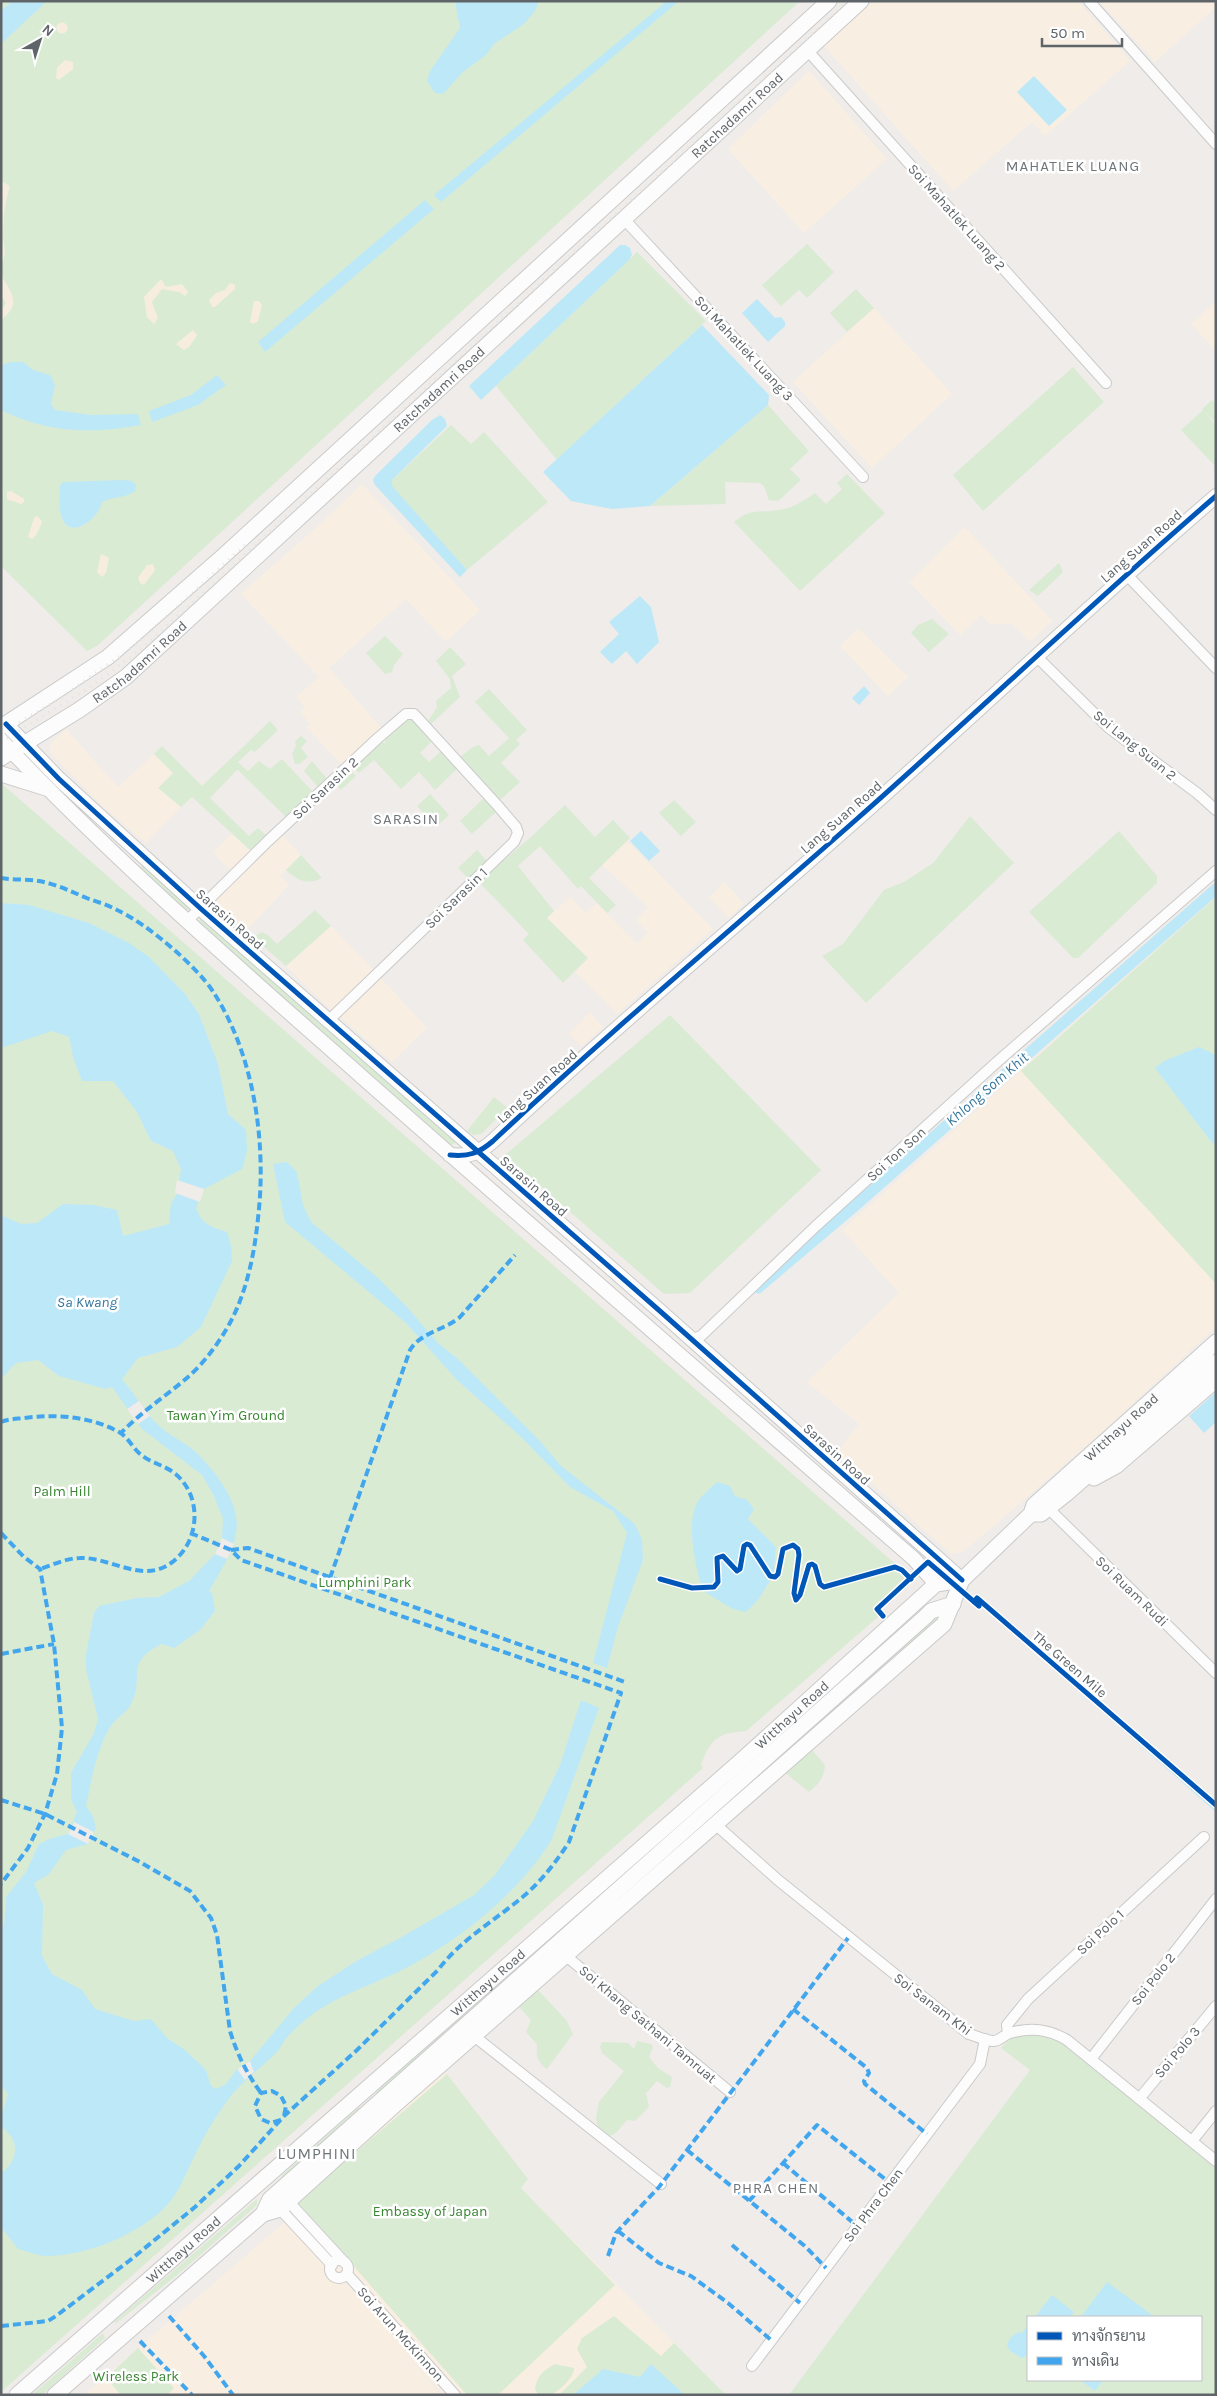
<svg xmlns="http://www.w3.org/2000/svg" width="1217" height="2396" font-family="Karla,Sarabun,sans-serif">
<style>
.commercial{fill:#f8efe2}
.green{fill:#daebd4;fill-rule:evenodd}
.sand{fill:#f7eddf}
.water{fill:#bde8f8}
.pier{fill:#efece9}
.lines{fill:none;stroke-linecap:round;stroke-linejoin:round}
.stream{stroke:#bde8f8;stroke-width:3}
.canal{stroke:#bde8f8;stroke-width:11}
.minor-casing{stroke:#cacaca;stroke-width:12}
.tertiary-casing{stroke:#cacaca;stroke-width:16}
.secondary-casing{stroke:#cacaca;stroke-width:17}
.minor{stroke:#fdfcfc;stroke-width:10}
.tertiary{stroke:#fdfcfc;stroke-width:14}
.secondary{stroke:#fdfcfc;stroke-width:15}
.rail{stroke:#e3e4e3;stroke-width:3;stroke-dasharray:1 6;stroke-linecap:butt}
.quiet{stroke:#41a6ee;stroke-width:4;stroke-dasharray:8 4;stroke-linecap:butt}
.cycleway-casing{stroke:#fff;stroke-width:8}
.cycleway{stroke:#0057b8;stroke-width:5}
.labels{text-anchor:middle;stroke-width:5;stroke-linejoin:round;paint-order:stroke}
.street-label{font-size:14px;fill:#5e6468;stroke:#fff}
.park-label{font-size:14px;fill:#388530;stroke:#fff}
.neighbourhood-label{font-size:15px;letter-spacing:1px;fill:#6f767a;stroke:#fff}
.water-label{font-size:15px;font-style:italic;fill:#36779d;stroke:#fff}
.quarter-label{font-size:16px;letter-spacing:1px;fill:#6f767a;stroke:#fff}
</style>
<rect width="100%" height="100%" fill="#efece9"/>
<!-- commercial -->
<path class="commercial" d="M873,1H1078L1130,61L1045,136L1032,122L953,191L824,46Z
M1099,1H1216V7L1155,62Z
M809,71L887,159L804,233L728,149Z
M1216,301V351L1191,324Z
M874,308L952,394L872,468L793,382Z
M362,484L480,610L446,642L406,599L329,668L383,730L343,766L306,727L310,724L300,712L305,707L296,697L319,677L241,594L328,517Z
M965,527L1052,621L1030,642L1013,624H990L981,615L960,635L909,582Z
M858,628L908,677L888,696L840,646Z
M66,729L118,787L154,754L173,773L159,788L181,807L146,843L100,804L50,752L51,743Z
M232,833L252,852L232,871L213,853Z
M281,834L301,855L280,876L289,885L246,931L213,904V901Z
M627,841L713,929L617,1014L575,972L588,959L547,918L570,897L586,913L597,903L637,944L648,933L636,920L648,907L602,865Z
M724,882L744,903L729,918L709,898Z
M1216,897V1327L1104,1430L982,1536L962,1552L951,1554L837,1452L859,1424L807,1382L899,1293L842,1230Z
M331,926L374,970L332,1011L286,966Z
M380,977L427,1028L392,1062L338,1015Z
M590,1012L603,1027L581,1046L569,1034Z
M441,2072L447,2074L528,2179L521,2188L726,2395H443L397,2344L441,2395H84L286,2221L283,2217Z"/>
<!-- green -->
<path class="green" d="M1,1H800L97,646L87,651L1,566Z
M807,244L834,272L807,298L799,290L781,306L762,285Z
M637,252L706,321L557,460L496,386Z
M856,289L874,308L847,332L830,313Z
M1073,367L1104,402L983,511L953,475Z
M1212,400L1216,404V423L1202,409Z
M768,405L809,451L790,469L801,480L778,501L769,500L764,486L760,483L725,482L726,504L650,506Z
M1203,410L1216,425V467L1181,430Z
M451,425L471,444L484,432L548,502L467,570L392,487V480Z
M847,474L885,513L800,591L734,522C750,508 759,513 779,510C793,508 804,501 815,493L826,504L842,489L837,483Z
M1059,563L1063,572L1038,596L1029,590Z
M932,619L949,634L929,652L911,633L918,625Z
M385,636L403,654L394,665L392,672L385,674L366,653Z
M450,647L466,664L452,676L460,697L431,724L428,721L437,707L436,701L451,688L450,679L436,661Z
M489,689L527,730L516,740L520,744L501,763L520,782L499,801L460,757L473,747L479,745L489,756L509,738L475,702Z
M411,718L432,741L420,753L429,762L441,751L457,769L435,790L419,772L401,789L374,760L359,773L353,767L380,742L385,743C386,734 402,719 411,718Z
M270,721L278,730L255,752L251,750L238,762L248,771L259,761L270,769L282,759L314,793L287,818L238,770L236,771L210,798L249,836L258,828L267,836L252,852L192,797L181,807L158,788L173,773L154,754L162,746L202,786Z
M301,736L307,741L301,748L308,757L299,764H295L292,754L296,746L295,741Z
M312,761L328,780L319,788L304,771Z
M350,770L356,776L341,790L335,783Z
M1,783L908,1575L874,1608L878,1617L746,1731C718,1733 711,1738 701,1765L703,1768L1,2392Z
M430,794L449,815L436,827L417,806Z
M484,798L496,812L472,834L460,821Z
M674,800L696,822L681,836L659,813Z
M565,805L595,837L613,820L630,838L589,878L616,905L607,913L581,886L578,889L540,846L518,866L554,911L547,918L588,958L563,983L523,940L529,934L479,882L532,836Z
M970,816L1014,863L866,1003L822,956L843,944L884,890L904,882L933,863Z
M1119,831L1157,876V883L1078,958H1073L1029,912Z
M477,850L488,862L469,879L458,868Z
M301,855L322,878C308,885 297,881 286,870Z
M143,864L190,907L189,910L183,911L140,871V868Z
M1216,897V1284L1021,1071Z
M315,910L331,926L286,966L253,937L262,932L268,935L277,944Z
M202,916L456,1143L451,1145L198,922Z
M670,1015L821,1170L690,1293L664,1294L505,1155Z
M494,1097L508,1108L481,1134L473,1135L467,1131Z
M938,1615L941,1618L778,1762L775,1761V1759Z
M812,1750L825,1765C824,1778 819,1784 809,1792L783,1771Z
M606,1887L611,1889L378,2095L376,2094V2090Z
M537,1989L567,2021L573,2034L547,2069C537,2062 536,2056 537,2044L526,2032L531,2020L519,2007Z
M1031,2034L1058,2037L1216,2167V2395H789L1030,2070L1001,2048L1009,2039ZM1028,2317H1201V2380H1028Z
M637,2041L651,2044L653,2047L649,2057L658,2068L672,2077L670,2087L667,2088L657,2081L646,2093L649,2107L635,2121L627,2120L616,2133L606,2138L598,2131L596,2118L599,2102L624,2071L602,2053L600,2047L602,2042L628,2043L634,2049Z
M447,2074L528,2179L521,2188L615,2285L498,2395H467L297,2202Z
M359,2107L361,2109L281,2180L282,2175Z
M257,2199V2205L176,2276L115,2324V2321Z
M614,2316L661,2356L674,2343L726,2395H559L587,2367L577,2349L582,2338Z
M103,2333L105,2338L42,2395H32Z
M138,2348L174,2388L167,2395H121L106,2378Z
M555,2364L574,2368C575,2376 560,2391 552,2394C549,2396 543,2395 539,2395L535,2390C537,2375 543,2371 555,2364Z"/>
<!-- sand -->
<path class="sand" d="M56.5 28a5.5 5.5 0 1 1 11 0a5.5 5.5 0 1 1-11 0Z
M65,60L73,62V69L59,80L56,78L57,68Z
M4,182L10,187C4,202 4,218 3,234C3,246 8,253 1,264V185Z
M1,275C12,294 22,304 1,320V311L6,303L1,296Z
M161,279L166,287L182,284L188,292L185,296L179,292L162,289L152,302L158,318L154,324L147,317L144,297Z
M230,283L235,285V289L215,307H212L209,300L216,293L225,290Z
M254,301H259L262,305L258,321L253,324L250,322Z
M193,330L197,335L190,346L184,350L176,344Z
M11,491L24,499V502L21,504L7,499V492Z
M37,516L42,521C41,526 36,537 32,539L28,537L34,518Z
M101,554L109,558L106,573L102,577L97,572Z
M153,564L155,570L144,585L140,583L138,578L147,565Z"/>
<!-- water -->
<path class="water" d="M12,1H47L1,44V11Z
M455,1H539L535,11L524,24L494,44L486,55L463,72L443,94L435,93L427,81L430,71L460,28Z
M667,1H679L441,202L434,195Z
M1034,76L1067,110L1049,126L1017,92Z
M425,200L434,209L265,352L258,342Z
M620,245H625L630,248L632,255L629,260L481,400L469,386Z
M757,299L775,318L781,317L785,322V326L768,342L742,313Z
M702,325L769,395L768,405L650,506L612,509L571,501L543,472Z
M12,362H23L33,370L50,375L55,385L51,404L55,410L91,415L138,414L141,425C91,434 47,433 1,410V369L4,364Z
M217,375L226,385L198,405L152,422L149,411L191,395Z
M440,415L445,419L447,426L392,480V486L467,570L460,577L375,485L373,480L375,476L432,420Z
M123,480L132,481L136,485L135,491C124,499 113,496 102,502C99,518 71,541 62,518C58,508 60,495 60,485L63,482Z
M640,596L651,607L659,642L637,664L626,651L612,664L600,652L619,634L609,622Z
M864,686L870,693L859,705L852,698Z
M641,831L660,851L649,861L630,841Z
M1,903L29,905L89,923L129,943L149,957L185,994L199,1014L218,1064L228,1114L246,1130L247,1151L242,1169L204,1189L196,1208C202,1224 211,1227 227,1232L231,1245L232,1261L201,1327L177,1347L138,1358L122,1379C134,1393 144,1411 157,1424C166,1433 180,1440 191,1448C212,1466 242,1503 236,1532C233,1553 220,1572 209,1591L212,1593L215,1611L200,1630L174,1648L162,1644C122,1663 147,1677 130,1706C125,1714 116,1718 111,1726C97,1746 91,1782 86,1806L93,1816L96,1828L88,1844L66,1850L49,1874L34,1883L43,1904L42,1956L52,1974L82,1990L95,2009L134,2021L151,2019L167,2038L185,2050L206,2070L211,2086L216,2089L226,2084L237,2069L250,2061L294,2008L318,1986L358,1960L400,1938L474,1895L495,1875L533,1821L560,1765L581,1700L599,1708L552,1839C521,1891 460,1940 406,1968C363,1990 325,1997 289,2035C284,2040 281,2048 276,2053C259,2070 238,2084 225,2104C214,2119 204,2136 196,2153C183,2179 178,2199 153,2218C123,2240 85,2255 47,2256C38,2256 27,2251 18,2249L1,2227V2173C14,2165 20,2148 10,2135C7,2132 4,2129 1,2126V2117L8,2094L1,2085V1930L4,1925L6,1897L26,1872L39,1844L52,1838L68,1834L77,1812L71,1799V1773L94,1733L98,1719L86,1669V1654L94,1613L99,1606L137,1598L159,1597L189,1581L215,1554L222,1538L223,1519L214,1496L202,1475L142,1429L112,1387L106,1389L59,1376L38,1360L16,1363L1,1379V1215L21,1224L37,1223L63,1204L94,1205L117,1210L123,1236L169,1224L171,1203L177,1194L181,1169L173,1151L151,1141L137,1112L113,1081H82L73,1057L69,1037L52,1031L1,1048Z
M1199,1047L1216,1055V1142L1213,1144L1155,1068L1164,1061Z
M287,1162L297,1172L303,1205L311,1222L378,1278L407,1307L438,1343L458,1359L539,1440L561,1466L635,1524L642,1540L643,1560L618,1627L607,1668L593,1663L627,1533L613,1511L570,1487L520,1436L457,1380L406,1323L285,1222L273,1164Z
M1216,1392V1422L1204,1433L1189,1416Z
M717,1482L730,1486L735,1496L747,1500L754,1509L748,1519L776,1547L773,1576L758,1600L746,1612L733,1609L703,1591C696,1569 686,1527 696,1505C700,1496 710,1489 717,1482Z
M1107,2282L1152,2315L1150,2317H1081Z
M1052,2295L1074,2312L1070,2317H1035Z
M1028,2325V2355L1022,2358L1010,2351L1007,2345L1010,2338L1018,2332L1022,2333Z
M651,2364L685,2395H573L603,2369L640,2377Z
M1080,2380H1103L1095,2391Z"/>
<!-- pier -->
<path class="pier" d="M177,1180L204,1189L200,1202L175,1193Z
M139,1401L150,1416L138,1424L127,1409Z
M222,1538L234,1544L227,1559L215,1554Z
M74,1822L94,1832L88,1844L68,1834Z
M250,2061L254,2072L245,2080L237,2069Z"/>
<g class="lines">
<!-- stream -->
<path class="stream" d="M988,1609L1216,1810"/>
<!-- canal -->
<path class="canal" d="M758,1288L856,1205L1216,889"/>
<defs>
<path id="minor" d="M1089,1L1216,144
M808,51L1106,383
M624,219L863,477
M1126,574L1216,668
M1036,656L1109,728L1197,793L1216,810
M187,921L268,841L378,738L406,714H414L498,806L516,827L518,833L514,842L329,1020
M691,1340L701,1336L816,1226L997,1062L1216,871
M1048,1508L1216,1673
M715,1824L778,1880L969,2034C976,2036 984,2040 992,2041C999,2042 1003,2035 1010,2033C1031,2027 1048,2029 1067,2040L1216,2161
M566,1956L730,2092
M1008,2034L1007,2025L1028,1999L1204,1837
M474,2036L661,2184
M1091,2059L1216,1899
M1139,2099L1216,2006
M1192,2141L1216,2111
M288,2201L345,2263
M280,2209L332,2265
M330 2269a9 9 0 1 1 18 0a9 9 0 1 1-18 0Z
M347,2274L455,2395
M752,2366L980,2064L985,2039"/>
<path id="tertiary" d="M6,724L59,779L200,908L661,1312L962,1580
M1,740C114,860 239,968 362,1077C545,1239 731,1398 914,1559L936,1584
M450,1155C469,1157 479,1153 493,1141C611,1030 736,926 858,818C978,712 1094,601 1216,496"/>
<g id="secondary">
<path d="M1,727L108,657L220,559L829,1"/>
<path id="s1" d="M1,758L79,710L126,677L861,1"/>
<path d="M1,774L46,788"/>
<path d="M1094,1478L1116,1466L1216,1380"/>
<path d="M1031,1514H1041L1066,1494L1216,1362"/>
<path id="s2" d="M263,2214L280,2209L397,2103L944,1624L962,1580L1031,1514L1034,1505L1216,1342"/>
<path id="s3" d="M17,2395L742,1760L936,1584L962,1580"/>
<path d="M55,2395L263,2214L270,2199L925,1617L931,1611L953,1604"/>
</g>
</defs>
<!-- minor casing -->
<use href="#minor" class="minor-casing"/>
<!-- tertiary casing -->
<use href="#tertiary" class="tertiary-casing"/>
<!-- secondary casing -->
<use href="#secondary" class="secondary-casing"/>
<!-- minor -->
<use href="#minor" class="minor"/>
<!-- tertiary -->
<use href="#tertiary" class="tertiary"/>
<!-- secondary -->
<use href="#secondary" class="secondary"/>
<!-- rail -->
<path class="rail" d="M1,733L56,701L134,646L246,544
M1,742L90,687L145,646L848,1"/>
<!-- quiet -->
<path class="quiet" d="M1,878C13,880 27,879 39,881C56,884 72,892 89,899C98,902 108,905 117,910C146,923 197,966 214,993C251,1051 264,1128 260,1196C257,1237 251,1280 233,1317C222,1339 206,1361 188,1377C166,1396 141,1412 121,1433
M1,1422C8,1419 16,1419 24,1418C57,1414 89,1416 119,1432C128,1437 132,1447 140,1454C149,1462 163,1465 173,1472C203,1494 201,1542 171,1563C142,1584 111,1557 80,1558C67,1558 52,1565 40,1569
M1,1533L24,1557L40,1569L54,1644L62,1728L57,1774L45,1814L28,1848L1,1884
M231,1550L248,1548L625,1682
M330,1578L410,1350C421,1332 445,1330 460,1317L515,1255
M1,1654L54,1644
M1,1800L45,1814L138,1861L190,1891L211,1918L217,1935L230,2031C237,2054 247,2074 261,2093
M793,2009L867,2068L869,2073L864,2081L865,2084L927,2134
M281,2120L270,2123L261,2119L255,2106L261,2093L272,2091L281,2096L286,2106L284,2116
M687,2150L806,2247L826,2268
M783,2163L857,2226
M749,2201L817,2125L890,2183
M618,2231L659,2263L691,2276L728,2303L771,2340
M732,2245L800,2303
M608,2256L616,2233L659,2187L848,1938
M169,2316L204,2356L233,2395
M1,2326L48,2321L56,2316L129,2261L195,2207L239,2166L284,2116L357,2050L438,1970C461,1939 496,1920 525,1895C543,1879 556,1862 569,1842L621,1693L241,1560L231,1550L193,1534
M140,2341L192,2395"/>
<defs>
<path id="cycleway" d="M6,724L59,779L200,908L661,1312L962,1580
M450,1155C469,1157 479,1153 493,1141C611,1030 736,926 858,818C978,712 1094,601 1216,496
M660,1579L692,1588L714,1587L718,1582L717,1558L723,1556L737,1571L740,1569L744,1546L747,1544L750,1545L770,1576L775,1577L778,1574L783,1549L793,1545L798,1549L799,1555L794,1593L796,1600L800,1595L809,1565L812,1564L815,1566L820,1584L824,1587L895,1567L902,1570L911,1579
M974,1602L977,1598L1216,1805
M883,1616L877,1609L928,1562L979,1606"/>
</defs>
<!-- cycleway casing -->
<use href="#cycleway" class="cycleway-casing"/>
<!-- cycleway -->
<use href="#cycleway" class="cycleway"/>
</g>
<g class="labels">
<!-- street labels -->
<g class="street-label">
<text dy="5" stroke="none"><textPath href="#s1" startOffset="979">Ratchadamri Road</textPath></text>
<text transform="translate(957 217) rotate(48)" y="5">Soi Mahatlek Luang 2</text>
<text transform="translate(744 348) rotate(47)" y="5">Soi Mahatlek Luang 3</text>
<text dy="5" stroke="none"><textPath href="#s1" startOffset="574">Ratchadamri Road</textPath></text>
<text transform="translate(1141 546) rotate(-41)" y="5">Lang Suan Road</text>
<text dy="5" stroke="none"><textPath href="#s1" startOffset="169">Ratchadamri Road</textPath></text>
<text transform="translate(1135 745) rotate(39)" y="5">Soi Lang Suan 2</text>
<text transform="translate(325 788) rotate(-43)" y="5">Soi Sarasin 2</text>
<text transform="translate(841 817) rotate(-41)" y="5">Lang Suan Road</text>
<text transform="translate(456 898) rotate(-44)" y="5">Soi Sarasin 1</text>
<text transform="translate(230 919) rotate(41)" y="5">Sarasin Road</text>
<text transform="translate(537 1086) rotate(-42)" y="5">Lang Suan Road</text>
<text transform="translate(896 1154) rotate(-42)" y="5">Soi Ton Son</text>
<text transform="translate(534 1186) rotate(41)" y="5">Sarasin Road</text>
<text dy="5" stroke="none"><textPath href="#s2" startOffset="1172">Witthayu Road</textPath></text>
<text transform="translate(837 1454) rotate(42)" y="5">Sarasin Road</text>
<text transform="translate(1132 1591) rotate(44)" y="5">Soi Ruam Rudi</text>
<text transform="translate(1070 1664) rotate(41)" y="5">The Green Mile</text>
<text dy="5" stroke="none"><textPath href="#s3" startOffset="1031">Witthayu Road</textPath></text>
<text transform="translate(1100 1932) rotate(-43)" y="5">Soi Polo 1</text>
<text transform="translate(1153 1979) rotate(-52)" y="5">Soi Polo 2</text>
<text dy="5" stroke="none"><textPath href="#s3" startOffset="626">Witthayu Road</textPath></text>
<text transform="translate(933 2004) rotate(37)" y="5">Soi Sanam Khi</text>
<text transform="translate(648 2024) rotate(40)" y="5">Soi Khang Sathani Tamruat</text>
<text transform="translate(1177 2052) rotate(-50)" y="5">Soi Polo 3</text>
<text transform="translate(873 2205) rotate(-53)" y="5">Soi Phra Chen</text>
<text dy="5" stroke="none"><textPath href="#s3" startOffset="221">Witthayu Road</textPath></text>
<text transform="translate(401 2334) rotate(48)" y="5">Soi Arun McKinnon</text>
</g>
<!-- park labels -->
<g class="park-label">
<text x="226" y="1420">Tawan Yim Ground</text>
<text x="62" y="1496">Palm Hill</text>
<text x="365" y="1587">Lumphini Park</text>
<text x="430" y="2216">Embassy of Japan</text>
<text x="136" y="2381">Wireless Park</text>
</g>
<!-- neighbourhood labels -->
<g class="neighbourhood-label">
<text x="1073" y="171">MAHATLEK LUANG</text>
<text x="406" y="824">SARASIN</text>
<text x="776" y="2193">PHRA CHEN</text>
</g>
<!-- water labels -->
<g class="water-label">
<text transform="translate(987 1089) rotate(-41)" y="5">Khlong Som Khit</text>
<text x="87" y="1307">Sa Kwang</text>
</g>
<!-- quarter labels -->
<g class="quarter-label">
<text x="317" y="2159">LUMPHINI</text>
</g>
</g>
<!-- border -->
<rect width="1217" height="2396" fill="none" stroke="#5e6468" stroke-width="5"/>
<!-- legend -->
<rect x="1027" y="2316" width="175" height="65" fill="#ffffff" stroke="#bfc1c3"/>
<rect x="1037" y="2332" width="25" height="8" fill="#0057b8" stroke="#bfc1c3"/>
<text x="1072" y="2341" font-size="15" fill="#5e6468">ทางจักรยาน</text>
<rect x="1037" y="2357" width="25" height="8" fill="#41a6ee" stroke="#bfc1c3"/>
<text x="1072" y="2366" font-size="15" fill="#5e6468">ทางเดิน</text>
<!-- north arrow -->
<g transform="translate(40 40) rotate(39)" stroke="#ffffff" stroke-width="4" paint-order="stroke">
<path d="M0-4L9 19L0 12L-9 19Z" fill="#5e6468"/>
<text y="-8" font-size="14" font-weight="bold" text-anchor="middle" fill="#5e6468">N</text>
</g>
<!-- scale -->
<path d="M1042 38v8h80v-8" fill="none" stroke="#5e6468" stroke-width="2.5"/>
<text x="1050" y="38" font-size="15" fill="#5e6468" stroke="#ffffff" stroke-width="4" paint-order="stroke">50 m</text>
</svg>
